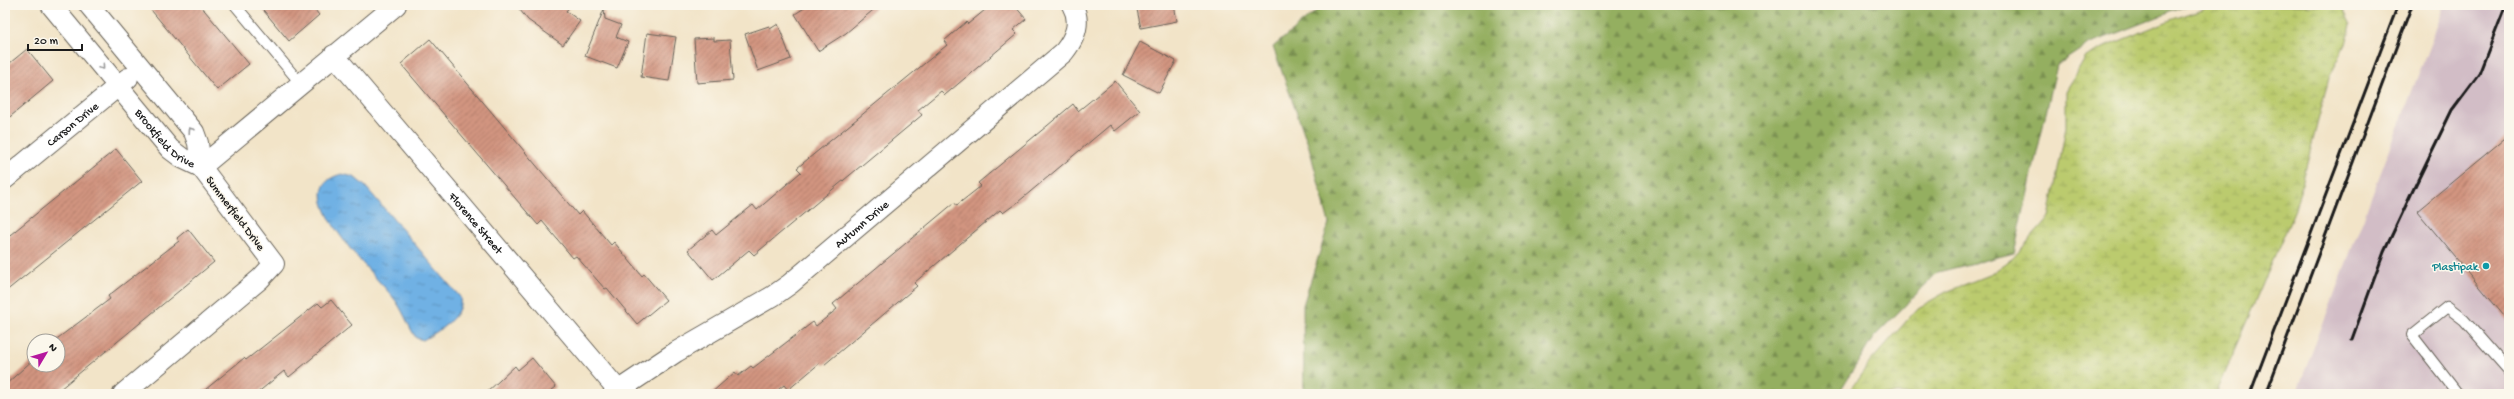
<svg xmlns="http://www.w3.org/2000/svg" width="2514" height="399" font-family="'Gochi Hand',sans-serif">
<style>
.industrial{fill:#d2bdc6}
.forest{fill:url(#forest-firs);stroke:#58663e}
.wetland{fill:url(#wetland-marsh);stroke:#6c7445}
.water{fill:url(#water-ripples);stroke:#466680}
.building{fill:url(#building-hatch)}
.lines{fill:none;stroke-linecap:round;stroke-linejoin:round}
.lane-casing{stroke:#676258;stroke-width:12}
.street-casing{stroke:#676258;stroke-width:22}
.lane{stroke:#fff;stroke-width:10}
.street{stroke:#fff;stroke-width:20}
.rail{stroke:#1c1c1c;stroke-width:3}
.oneway{stroke:#999}
.culture-dot{fill:#0f9aa8;stroke:#fbf7ec;stroke-width:1.5}
.labels{text-anchor:middle;stroke-width:3;stroke-linejoin:round;paint-order:stroke}
.street-label{font-size:12px;fill:#1c1c1c;stroke:#fbf7ec}
.culture-label{font-size:12px;fill:#0d838f;stroke:#fbf7ec;text-anchor:end}
</style>
<defs>
<pattern id="forest-firs" width="22" height="20" patternUnits="userSpaceOnUse"><rect width="22" height="20" fill="#94af61"/><path d="M5 1l3.5 6h-7zM16 11l3.5 6h-7z" fill="#788e4f"/></pattern>
<pattern id="wetland-marsh" width="20" height="14" patternUnits="userSpaceOnUse"><rect width="20" height="14" fill="#bbcb6e"/><path d="M1 5h8M5 5V1M11 12h8M15 12V8" fill="none" stroke="#a0ae5f"/></pattern>
<pattern id="water-ripples" width="26" height="14" patternUnits="userSpaceOnUse"><rect width="26" height="14" fill="#70b1e4"/><path d="M2 4q2-2 4 0t4 0M15 11q2-2 4 0t4 0" fill="none" stroke="#5b8fb8"/></pattern>
<pattern id="building-hatch" width="6" height="6" patternUnits="userSpaceOnUse"><rect width="6" height="6" fill="#d29480"/><path d="M-1 1l2-2M0 6l6-6M5 7l2-2" fill="none" stroke="#aa7868"/></pattern>
</defs>
<rect width="100%" height="100%" fill="#fbf7ec"/>
<filter id="ink" filterUnits="userSpaceOnUse"><feTurbulence type="fractalNoise" baseFrequency=".025" numOctaves="2"/><feDisplacementMap in="SourceGraphic" scale="8" xChannelSelector="R" yChannelSelector="G"/><feConvolveMatrix kernelMatrix="1 2 1 2 8 2 1 2 1" color-interpolation-filters="sRGB"/></filter>
<filter id="wash" filterUnits="userSpaceOnUse"><feTurbulence type="fractalNoise" baseFrequency=".012" numOctaves="4" result="noise"/><feDisplacementMap in="SourceGraphic" scale="16" xChannelSelector="R" yChannelSelector="G"/><feGaussianBlur stdDeviation="0.9" result="paint"/><feColorMatrix in="noise" values="0 0 0 0 0 0 0 0 0 0 0 0 0 0 0 0 0 1.4 0 .05"/><feComposite in="paint" operator="in"/></filter>
<g filter="url(#wash)">
<rect width="100%" height="100%" fill="#f2e4c8"/>
<!-- industrial -->
<path class="industrial" d="M2445,5H2509V394H2296Z"/>
<!-- forest -->
<path class="forest" d="M1323,5H2188L2089,44L2057,65L2014,253L1938,272L1873,338L1838,394H1304L1303,305L1329,223L1309,147L1273,47Z"/>
<!-- wetland -->
<path class="wetland" d="M2215,5H2341L2351,25L2346,44L2329,78L2295,210L2215,394H1847L1870,362L1918,308L1946,292L1991,274L2013,258L2049,218L2066,127V91L2086,57L2107,46L2173,19Z"/>
<!-- water -->
<path class="water" d="M342,174L354,177L365,186L460,297C464,317 437,332 423,340L416,338C407,324 403,309 392,296C375,275 282,188 342,174Z"/>
<g id="blocks">
<!-- building -->
<path class="building" d="M147,5H200L249,64L217,90Z
M259,5H311L319,15L289,41Z
M516,5H571L566,11L580,21L563,45L528,20Z
M809,5H879L846,33L818,51L795,14Z
M991,5H1014L1026,19L1013,30L1017,34L945,95L941,91L918,110L922,115L754,255L749,250L713,280L688,250L712,230L716,235L753,205L757,210L801,172L797,168L947,45L944,41L966,22L968,24Z
M1136,5H1174L1177,21L1141,28Z
M604,9L605,19L621,25L616,37L628,42L617,68L585,56Z
M778,24L791,59L758,71L745,34L769,26L770,29Z
M647,33L676,37L669,81L641,77Z
M714,38V41L730,40L733,80L697,83L694,39Z
M430,39L578,215L582,211L611,245L614,242L642,276L644,274L666,300L637,324L607,288L605,289L576,256L573,258L542,221L538,225L401,64Z
M1140,42L1176,61L1159,93L1123,75Z
M27,49L53,81L5,121V67Z
M1115,81L1140,111L1115,131L1110,125L1018,202L1003,213L1000,210L914,283L917,286L824,365L821,362L788,390L784,385L773,394H710L735,372L738,376L751,366L753,368L813,322L816,326L837,309L833,304L954,203L957,205L981,186L978,183L1047,126L1073,104L1078,111Z
M2509,135V322L2417,211Z
M116,149L142,181L5,292V239Z
M188,229L214,262L54,394H5V385L34,359V365H58V341H55L58,338L110,299L108,296L179,241L177,238Z
M331,300L352,325L289,377L284,371L256,394H200L244,358L246,360L318,303L322,307Z
M532,358L556,387L547,394H485L515,366L518,370Z"/>
</g>
</g>
<g filter="url(#ink)">
<use href="#blocks" fill-opacity="0" stroke="#676258" stroke-width="1"/>
<g class="lines">
<defs>
<path id="lane" d="M235,5L301,84
M2458,394L2412,335L2447,307L2464,320L2509,371"/>
<g id="street">
<path id="s1" d="M51,5L170,149L182,158L201,167"/>
<path d="M89,5L194,132L198,143L201,167"/>
<path id="s2" d="M334,55L618,390"/>
<path id="s3" d="M5,179L128,78"/>
<path d="M123,394L260,279L274,264L201,167L396,5"/>
<path id="s4" d="M613,394L676,352L773,296L790,284L1064,52C1075,38 1082,22 1072,5"/>
</g>
</defs>
<!-- lane casing -->
<use href="#lane" class="lane-casing"/>
<!-- street casing -->
<use href="#street" class="street-casing"/>
<!-- lane -->
<use href="#lane" class="lane"/>
<!-- street -->
<use href="#street" class="street"/>
<!-- rail -->
<path class="rail" d="M2352,339L2384,252L2415,186L2452,110L2479,74L2506,5
M2250,394L2398,5
M2266,394L2412,5"/>
</g>
<!-- one-way arrows -->
<defs><path id="oneway-chevron" d="M-2-3.5L2.5 0L-2 3.5" fill="none" stroke-width="1.6" stroke-linecap="round" stroke-linejoin="round"/></defs>
<g class="oneway">
<use href="#oneway-chevron" transform="translate(102 67) rotate(50)"/>
<use href="#oneway-chevron" transform="translate(191 130) rotate(-124)"/>
</g>
</g>
<!-- markers -->
<circle class="culture-dot" cx="2486" cy="266" r="4"/>
<g class="labels">
<!-- street labels -->
<g class="street-label">
<text dy="4" stroke="none"><textPath href="#s3" startOffset="87">Carson Drive</textPath></text>
<text dy="4" stroke="none"><textPath href="#s1" startOffset="176">Brookfield Drive</textPath></text>
<text transform="translate(236 213) rotate(53)" y="4">Summerfield Drive</text>
<text dy="4" stroke="none"><textPath href="#s2" startOffset="220">Florence Street</textPath></text>
<text dy="4" stroke="none"><textPath href="#s4" startOffset="302">Autumn Drive</textPath></text>
</g>
<!-- culture labels -->
<g class="culture-label">
<text x="2478" y="270">Plastipak</text>
</g>
</g>
<!-- margin -->
<rect width="2514" height="399" fill="none" stroke="#fbf7ec" stroke-width="20"/>
<!-- north arrow -->
<g transform="translate(46 353) rotate(52)"><circle r="19" fill="#fbf7ec" stroke="#a29f99"/>
<path d="M0-3L7 15L0 10L-7 15Z" fill="#b5179e"/>
<text y="-6" font-size="11" font-weight="bold" text-anchor="middle" fill="#1c1c1c">N</text>
</g>
<!-- scale -->
<path d="M28 44v6h54v-6" fill="none" stroke="#1c1c1c" stroke-width="2"/>
<text x="34" y="44" font-size="12" fill="#1c1c1c" stroke="#fbf7ec" stroke-width="3" paint-order="stroke">20 m</text>
</svg>
